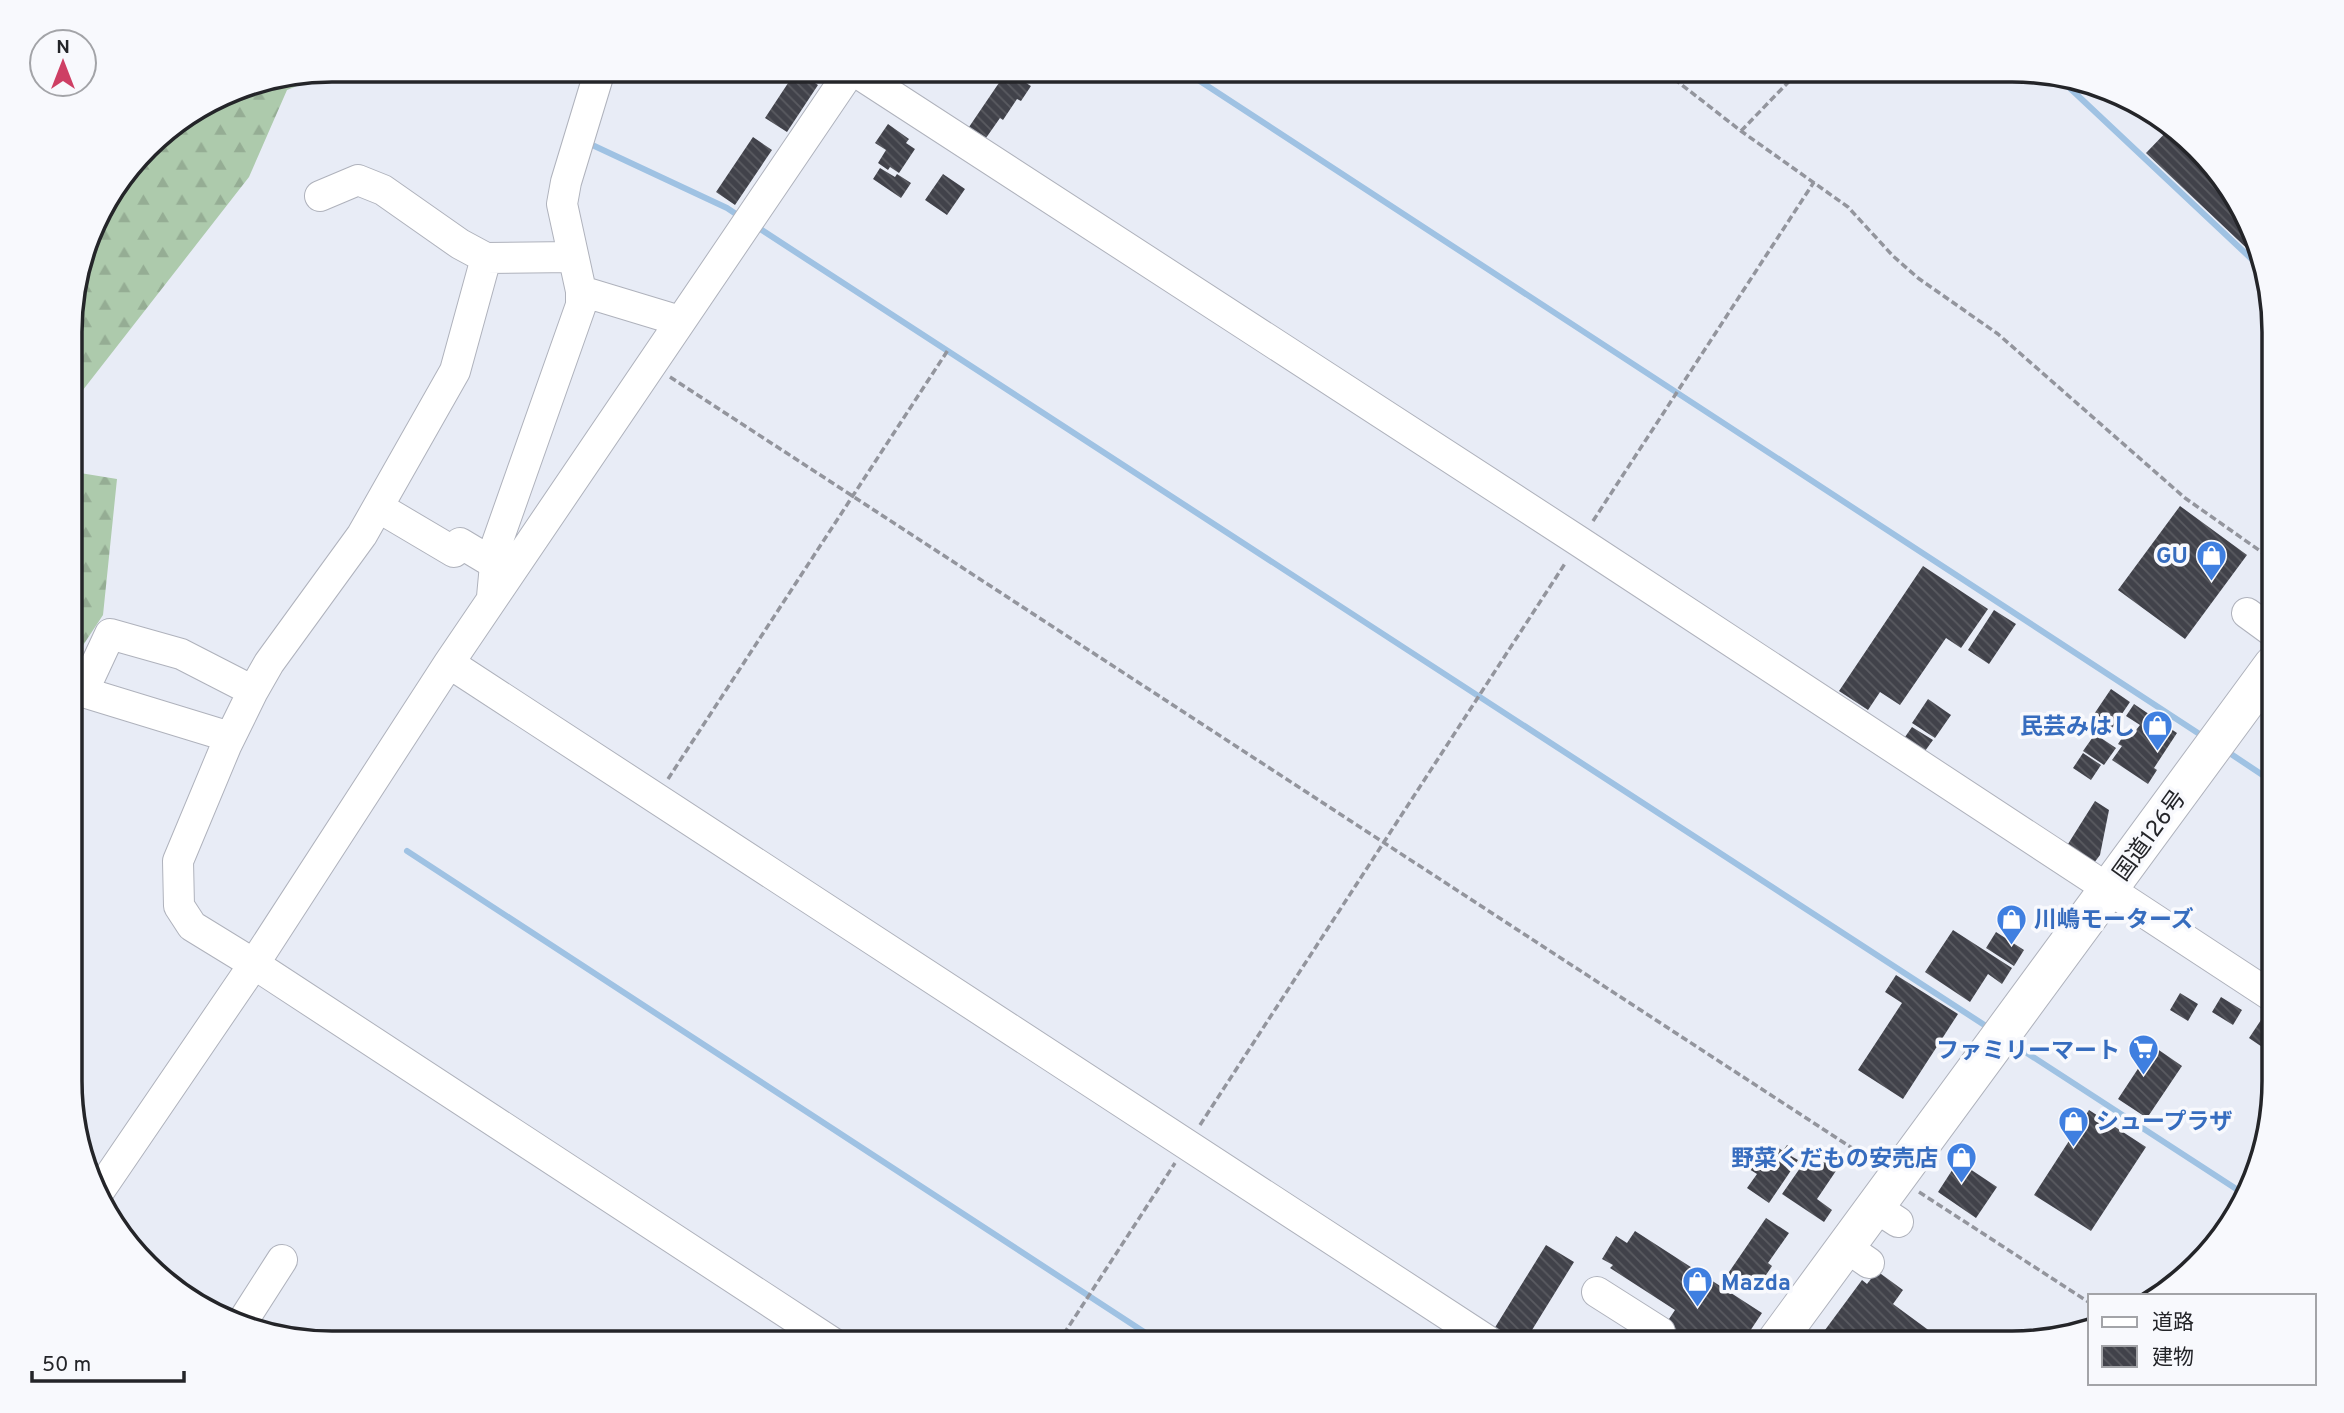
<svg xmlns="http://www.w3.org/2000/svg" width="2344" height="1413" font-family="Overpass,'Noto Sans JP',sans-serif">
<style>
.forest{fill:url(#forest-firs)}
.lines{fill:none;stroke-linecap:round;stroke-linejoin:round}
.stream{stroke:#9fc2e3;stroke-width:6}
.building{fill:url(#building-back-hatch)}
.minor-casing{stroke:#afb2bc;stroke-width:32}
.highway-casing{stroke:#afb2bc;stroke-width:40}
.path{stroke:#93959d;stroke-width:3.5;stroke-dasharray:7 3.5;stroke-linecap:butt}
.minor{stroke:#fff;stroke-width:30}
.highway{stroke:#fff;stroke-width:38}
.labels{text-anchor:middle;stroke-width:7;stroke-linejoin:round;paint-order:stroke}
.shop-label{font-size:23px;font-weight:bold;fill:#366cbe;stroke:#f8f9fd;text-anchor:end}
.street-label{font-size:23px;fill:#242529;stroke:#f8f9fd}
.rim{fill:none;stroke:#242529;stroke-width:3.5}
</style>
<defs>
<pattern id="forest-firs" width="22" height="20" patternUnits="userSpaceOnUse" patternTransform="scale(1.75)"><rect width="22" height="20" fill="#adcaac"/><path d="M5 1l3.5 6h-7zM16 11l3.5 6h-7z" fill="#95ad94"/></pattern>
<pattern id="building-back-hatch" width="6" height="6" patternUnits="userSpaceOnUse" patternTransform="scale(1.75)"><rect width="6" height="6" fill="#41424a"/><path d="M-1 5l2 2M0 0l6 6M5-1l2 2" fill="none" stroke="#5a5b61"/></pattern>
</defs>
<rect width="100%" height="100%" fill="#e8ecf6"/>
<!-- forest -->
<path class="forest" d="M332,70H337L287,90L249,177L72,404V298L97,216L159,135L232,90Z
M72,455L74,472L117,479L103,615L72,662Z"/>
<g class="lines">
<!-- stream -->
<path class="stream" d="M1183,70L2204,737
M2057,76L2258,265
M588,143L727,208L742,218
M754,225L1989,1028
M2225,750L2273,782
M407,851L1161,1343
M2010,1042L2244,1194"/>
</g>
<!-- building -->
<path class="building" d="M911,70H931L925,79Z
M796,71L818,85L787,132L765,118Z
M1007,71L1031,86L1021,101L1017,99L1003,120L1000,118L986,138L969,127Z
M888,124L909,139L906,143L915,149L899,173L890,167L888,170L878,163L886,150L875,143Z
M2171,127L2197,146L2239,201L2256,257L2146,153Z
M753,137L772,150L735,205L716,192Z
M880,168L895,177L897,174L911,183L901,198L873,179Z
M943,174L965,189L947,215L925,200Z
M2180,506L2247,555L2185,639L2118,590Z
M1923,566L1988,609L1961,648L1946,638L1900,705L1880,692L1868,710L1839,691Z
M1994,610L2016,624L1989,664L1968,650Z
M2111,689L2130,702L2107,736L2088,723Z
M1928,699L1951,715L1935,738L1912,723Z
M2134,704L2177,733L2154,768L2157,770L2148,784L2112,760L2122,746L2118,744L2130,726L2136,730L2140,725L2126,716Z
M1912,727L1933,740L1925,751L1905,737Z
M2095,734L2116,748L2104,765L2083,751Z
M2273,748V769L2264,763Z
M2083,753L2101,765L2091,780L2073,768Z
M2095,801L2109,810L2100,855L2094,863L2068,844Z
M1953,930L2012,968L2002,984L1988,974L1970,1002L1925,972Z
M1996,932L2024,950L2014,966L1986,948Z
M1896,975L1958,1014L1903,1099L1858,1070L1902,1003L1885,992Z
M2180,993L2198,1004L2188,1021L2170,1010Z
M2221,997L2242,1010L2233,1025L2212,1012Z
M2263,1017L2273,1024V1043L2268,1051L2249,1038Z
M2153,1046L2182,1066L2147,1118L2118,1099Z
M2089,1110L2146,1147L2091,1231L2034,1195Z
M1787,1145L1795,1150L1791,1156L1798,1160L1769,1203L1747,1188L1757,1174L1749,1169L1759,1155L1767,1160L1776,1146L1783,1151Z
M1814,1148L1840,1165L1817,1199L1832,1210L1824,1222L1782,1194Z
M1958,1161L1997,1187L1976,1218L1938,1192Z
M1766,1218L1789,1233L1768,1263L1772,1266L1754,1293L1727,1275Z
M1635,1231L1762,1313L1742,1343H1697L1694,1341L1692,1343H1653L1675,1310L1610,1268L1613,1265L1602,1259L1616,1236L1627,1243Z
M1546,1245L1574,1262L1524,1343H1516L1494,1329Z
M1877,1271L1903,1290L1893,1304L1942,1340L1940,1342L1842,1343L1825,1330L1862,1280L1867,1284Z
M1634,1333L1649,1343H1628Z"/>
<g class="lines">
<defs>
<path id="minor" d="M853,70L1580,542L2273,997
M320,196L358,180L383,190L460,244L486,258L573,257
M486,258L455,371L362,535L269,663L253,691L226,746L178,861L179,906L192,926L254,964L833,1343
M581,291L680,321
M378,507L454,552L460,543L495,564
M492,597L497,543L581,305V291L562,204L566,182L600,70
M2247,613L2273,632
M449,663L1491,1343
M230,737L83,692L110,634L181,654L253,691
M100,1190L254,964L449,663L851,70
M1875,1207L1898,1222
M1846,1247L1869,1263
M1597,1292L1660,1332
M241,1324L282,1260"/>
<path id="highway" d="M1775,1343L2273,665"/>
</defs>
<!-- minor casing -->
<use href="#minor" class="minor-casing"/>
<!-- highway casing -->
<use href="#highway" class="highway-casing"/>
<!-- path -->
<path class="path" d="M1655,70L1673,78L1741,131L1848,207L1893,256L1918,278L1998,334L2185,498L2273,560
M1741,131L1800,70
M670,377L1872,1161
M1593,521L1814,182
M668,779L948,350
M1200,1125L1566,562
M1919,1192L2090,1303
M1058,1343L1175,1163"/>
<!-- minor -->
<use href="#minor" class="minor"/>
<!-- highway -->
<use href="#highway" class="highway"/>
</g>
<!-- icons -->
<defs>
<symbol id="shop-pin" viewBox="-11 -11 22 30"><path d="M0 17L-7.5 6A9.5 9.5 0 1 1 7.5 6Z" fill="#3f7fe0" stroke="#f8f9fd"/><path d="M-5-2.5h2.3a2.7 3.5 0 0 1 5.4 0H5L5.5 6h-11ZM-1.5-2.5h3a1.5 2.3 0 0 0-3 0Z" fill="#fff"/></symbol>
<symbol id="supermarket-pin" viewBox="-11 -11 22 30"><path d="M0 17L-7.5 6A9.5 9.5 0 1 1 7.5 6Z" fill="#3f7fe0" stroke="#f8f9fd"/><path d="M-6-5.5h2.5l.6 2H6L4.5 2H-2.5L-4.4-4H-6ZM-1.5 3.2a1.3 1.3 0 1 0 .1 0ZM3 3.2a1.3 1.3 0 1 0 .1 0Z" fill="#fff"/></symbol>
</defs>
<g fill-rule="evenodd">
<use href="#shop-pin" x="2194" y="538" width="35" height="47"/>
<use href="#shop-pin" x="2140" y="708" width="35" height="47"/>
<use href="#shop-pin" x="1994" y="902" width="35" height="47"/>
<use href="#supermarket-pin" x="2126" y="1032" width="35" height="47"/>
<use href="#shop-pin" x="2056" y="1104" width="35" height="47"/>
<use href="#shop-pin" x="1944" y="1140" width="35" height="47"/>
<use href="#shop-pin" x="1680" y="1264" width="35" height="47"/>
</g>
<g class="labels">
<!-- shop labels -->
<g class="shop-label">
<text x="2188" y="563">GU</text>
<text x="2135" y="734">民芸みはし</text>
<text x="2034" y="927" text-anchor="start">川嶋モーターズ</text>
<text x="2120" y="1058">ファミリーマート</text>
<text x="2096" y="1129" text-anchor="start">シュープラザ</text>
<text x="1938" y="1166">野菜くだもの安売店</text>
<text x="1721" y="1290" text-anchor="start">Mazda</text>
</g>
<!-- street labels -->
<g class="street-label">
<text transform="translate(2149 835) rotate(-54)" y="8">国道126号</text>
</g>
</g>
<!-- crop -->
<path d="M0 0H2344V1413H0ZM332 82H2012A250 250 0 0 1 2262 332V1081A250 250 0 0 1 2012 1331H332A250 250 0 0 1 82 1081V332A250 250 0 0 1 332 82Z" fill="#f8f9fd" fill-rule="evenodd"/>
<path class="rim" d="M332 82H2012A250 250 0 0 1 2262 332V1081A250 250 0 0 1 2012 1331H332A250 250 0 0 1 82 1081V332A250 250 0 0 1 332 82Z"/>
<!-- legend -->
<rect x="2088" y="1294" width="228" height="91" fill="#f8f9fd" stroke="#a3a4a8" stroke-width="2"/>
<rect x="2102" y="1317" width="35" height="10" fill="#ffffff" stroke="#a3a4a8" stroke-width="2"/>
<text x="2152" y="1329" font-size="21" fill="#242529">道路</text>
<rect x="2102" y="1346" width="35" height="21" fill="url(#building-back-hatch)" stroke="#a3a4a8" stroke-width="2"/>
<text x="2152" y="1364" font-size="21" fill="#242529">建物</text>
<!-- north arrow -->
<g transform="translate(63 63)"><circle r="33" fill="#f8f9fd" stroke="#a3a4a8" stroke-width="2"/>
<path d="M0-5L12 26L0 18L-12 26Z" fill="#ce3f64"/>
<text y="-10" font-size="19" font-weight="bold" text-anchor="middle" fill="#242529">N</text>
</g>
<!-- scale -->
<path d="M32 1371v10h152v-10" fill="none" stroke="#242529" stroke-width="3.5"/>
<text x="42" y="1371" font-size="21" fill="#242529" stroke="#f8f9fd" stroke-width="5" paint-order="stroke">50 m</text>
</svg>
